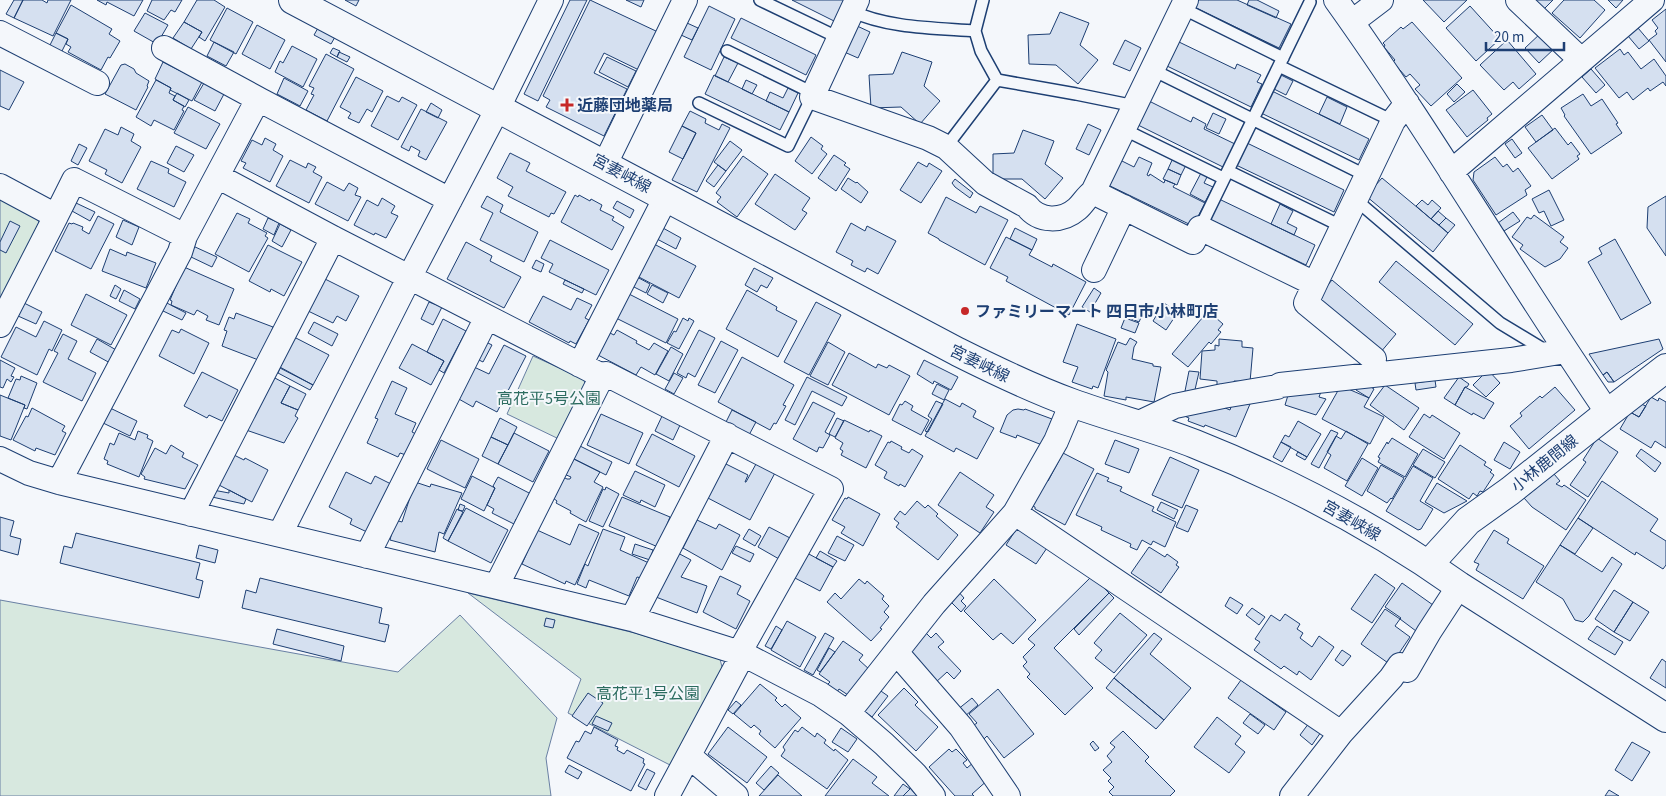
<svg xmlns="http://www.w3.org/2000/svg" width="1666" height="796" font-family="'Source Sans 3','Noto Sans JP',sans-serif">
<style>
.green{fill:#d7e8df;stroke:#687fa3}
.building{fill:#d5e0f0;stroke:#1d3f73}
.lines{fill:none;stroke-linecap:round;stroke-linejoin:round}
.service-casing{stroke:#1d3f73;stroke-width:14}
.minor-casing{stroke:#1d3f73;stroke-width:26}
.secondary-casing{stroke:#1d3f73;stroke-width:30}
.primary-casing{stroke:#1d3f73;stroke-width:30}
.service{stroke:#f4f7fb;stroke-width:11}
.minor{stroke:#f4f7fb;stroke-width:24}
.secondary{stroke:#f4f7fb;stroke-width:28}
.primary{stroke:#f4f7fb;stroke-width:28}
.poi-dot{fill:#c62828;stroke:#f4f7fb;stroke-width:2}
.labels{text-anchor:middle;stroke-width:4;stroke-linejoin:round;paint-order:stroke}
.poi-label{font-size:16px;font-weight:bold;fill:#1d3f73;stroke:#f4f7fb;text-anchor:start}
.street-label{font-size:16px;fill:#1d3f73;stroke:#f4f7fb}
.park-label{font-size:16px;fill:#2c6c60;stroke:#f4f7fb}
</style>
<rect width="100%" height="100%" fill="#f4f7fb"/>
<!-- green -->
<path class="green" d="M0,194L35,212L39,223L0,301Z
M533,356L584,379L586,392L561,440L507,414Z
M468,593L635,633L720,659L723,671L670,765L568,713L581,679Z
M0,600L398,672L460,615L557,718L546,758L551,796H0Z"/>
<!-- building -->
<path class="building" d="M14,0H23L14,18L6,14Z
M23,0H42L47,3L48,0H71L53,36L14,18Z
M97,0H143L134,16L107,2L106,5Z
M152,0H182L175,12L171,10L164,20L147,11Z
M197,0H214L225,7L205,41L199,37L202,32L184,22Z
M345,0H359L356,6Z
M570,0H587L538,101L524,94Z
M590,0L658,32L639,70L604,53L594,73L627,89L604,136L546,107L550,100L543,96Z
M626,0H644L641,7Z
M792,0H846L838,23Z
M1197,0H1237L1291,24L1279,48L1194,7Z
M1249,0H1257L1279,11L1276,18L1247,5Z
M1423,0H1467L1444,22Z
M1533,0H1553L1543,10Z
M1564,0H1594L1605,10L1580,38L1552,13Z
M1608,0H1623L1616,8Z
M71,5L112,29L109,34L120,41L110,58L108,57L101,70L68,52L71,47L66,44L68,39L56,33Z
M709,6L735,19L711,70L684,57Z
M1470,6L1500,39L1476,61L1446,28Z
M227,8L253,22L236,54L210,40Z
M1666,9V62L1649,40L1657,34L1655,31L1658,28L1652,20Z
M1060,12L1089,23L1080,45L1098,60L1078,84L1056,65L1029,64L1028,35L1050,34Z
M145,13L168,25L157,44L134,31Z
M741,18L816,55L806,75L731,38Z
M184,22L202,32L191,49L173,38Z
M1412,22L1462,78L1431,106L1415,89L1420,85L1410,74L1406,77L1393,62L1395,60L1384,47L1385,45L1383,43L1401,27L1403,29Z
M687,23L698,28L692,40L681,35Z
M257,25L285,40L270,69L242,54Z
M855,25L870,32L858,58L842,51Z
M318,28L335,37L331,44L314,35Z
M1638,28L1649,41L1639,49L1628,36Z
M1542,32L1556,47L1539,63L1525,48Z
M56,33L68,39L61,53L49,47Z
M1125,40L1141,48L1130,71L1113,64Z
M1507,40L1536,74L1519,89L1513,82L1504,90L1480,65Z
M214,42L234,52L226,66L207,56Z
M1179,42L1235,69L1237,64L1261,75L1257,82L1262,84L1251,107L1167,66Z
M292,46L317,59L303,87L275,72L280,61L283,63Z
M333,48L340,51L337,57L330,53Z
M1620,49L1624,55L1628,52L1641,69L1654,59L1666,76V86L1663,82L1650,91L1648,88L1633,100L1627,92L1619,98L1595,68Z
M339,52L350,57L347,62L337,57Z
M902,52L932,62L924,86L940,101L920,124L901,107L871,108L869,75L893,74Z
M326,54L354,69L327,121L306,110L314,95L311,94L314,88L309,86Z
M607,57L636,71L628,87L599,72Z
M724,57L738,63L728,82L715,76Z
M163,62L202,82L192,101L170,90L171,88L155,79Z
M125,64L134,69L136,73L149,81L147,86L148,87L136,110L105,94L121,65Z
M1591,69L1605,85L1596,93L1582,77Z
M0,70L24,82L9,110L0,106Z
M714,75L789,112L780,130L705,94Z
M1281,75L1293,81L1286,95L1274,89Z
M356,77L383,91L372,112L367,109L359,123L348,118L351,113L340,107Z
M284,78L308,91L300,106L277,94Z
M156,80L171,88L169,93L175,96L173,100L184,106L182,110L184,111L174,130L154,120L151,126L136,117Z
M746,80L757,85L752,94L742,89Z
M204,83L224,94L215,111L194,100Z
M1457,84L1465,92L1454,102L1447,94Z
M788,88L798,93L789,112L766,101L770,92L783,98Z
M1473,90L1492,114L1487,118L1488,120L1467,137L1446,110Z
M1272,91L1369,139L1359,160L1261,113Z
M177,93L189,100L185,107L173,100Z
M1583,94L1591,106L1602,99L1618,123L1616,124L1622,133L1591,154L1564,116L1565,115L1561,108Z
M387,96L399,102L402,97L417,105L398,140L371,126Z
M1327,97L1347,107L1340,124L1319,114Z
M1149,101L1191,122L1193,117L1206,124L1204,129L1235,144L1223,167L1138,125Z
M431,103L442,110L438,118L426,112Z
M188,107L220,124L206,149L174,133Z
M421,109L447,122L426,160L418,156L420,151L411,146L409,151L401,147Z
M690,111L706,119L705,123L719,130L722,124L730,128L697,192L672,180L696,133L682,126Z
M1213,113L1226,119L1219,134L1206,128Z
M1542,115L1553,130L1536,142L1525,127Z
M1088,124L1101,130L1089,155L1076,149Z
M682,126L696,133L683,159L669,152Z
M121,127L134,134L131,141L141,147L122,183L105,174L107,170L89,161L105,129L118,135Z
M1555,128L1568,145L1571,142L1580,154L1577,156L1579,159L1552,179L1528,148Z
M1023,130L1054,141L1045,164L1063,178L1045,199L1022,179H993V154L1014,153Z
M811,137L823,146L821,149L827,154L812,174L795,161Z
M265,138L276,144L273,150L283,156L270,182L243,168L246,163L241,161L252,140L262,145Z
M1512,139L1522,153L1515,158L1505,144Z
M730,141L742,150L726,171L714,162Z
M1247,143L1344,190L1334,212L1236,165Z
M79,144L87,148L78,165L71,161Z
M176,146L194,155L184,172L167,163Z
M510,153L530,163L526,171L566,192L554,214L551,213L549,217L508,196L513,187L497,178Z
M834,155L846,163L844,165L850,169L836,191L818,178Z
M743,156L768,174L737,217L717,202L721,197L716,193Z
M1139,157L1152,163L1147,175L1149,176L1150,174L1164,183L1165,180L1175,184L1173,187L1205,203L1193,226L1106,184L1118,159L1134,167Z
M1495,157L1503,167L1507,164L1513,172L1518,168L1531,186L1525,190L1527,195L1496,215L1473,180L1474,172Z
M1173,158L1186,165L1181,175L1168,169Z
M290,160L306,168L308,163L316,167L313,172L322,177L309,203L276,186Z
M151,161L169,169L168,173L186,182L174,207L137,189Z
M918,162L927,167L929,163L942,171L921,203L900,190Z
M718,165L726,171L714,187L706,181Z
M1168,169L1181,175L1177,185L1163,179Z
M1201,173L1207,177L1204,183L1213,187L1205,202L1190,194Z
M775,174L810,198L802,210L807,213L795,230L755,204Z
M848,178L856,183L857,182L868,192L861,203L841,189Z
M1382,178L1448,233L1433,252L1366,196Z
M955,179L973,193L970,198L955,187L952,183Z
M327,182L344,191L349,183L358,188L355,195L361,197L348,221L315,204Z
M1549,190L1564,220L1551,226L1544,211L1539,213L1532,199Z
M575,195L578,197L579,195L590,201L591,199L602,205L600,210L614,217L612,220L624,227L612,250L561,222Z
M487,196L503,205L500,212L538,232L524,262L480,240L493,213L481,207Z
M1666,196V256L1647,228L1648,207Z
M946,197L976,213L980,206L1008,220L985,265L939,240V239L928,233Z
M382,198L395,206L391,213L398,216L386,238L375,233L374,235L354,225L367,200L378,206Z
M1219,199L1315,245L1306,265L1209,219Z
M1422,200L1428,205L1432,200L1441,208L1431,219L1416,206Z
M617,201L634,210L630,218L613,208Z
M76,203L95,212L90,221L72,211Z
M1280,204L1293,211L1287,223L1297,228L1294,235L1271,224Z
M1438,211L1446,218L1439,225L1431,219Z
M1513,212L1520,221L1504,231L1498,223Z
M237,213L250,219L248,223L267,233L265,236L268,238L249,272L215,254Z
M1534,215L1564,237L1560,242L1568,248L1560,259L1545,267L1520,249L1523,245L1512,237L1527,217L1531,219Z
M98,216L114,224L91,269L55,251L69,223L72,224L73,223L83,227L82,230L89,234Z
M268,218L279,223L274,235L263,229Z
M1446,218L1455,225L1448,233L1439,225Z
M123,220L139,227L132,245L116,237Z
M10,221L20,226L6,253L0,250V242Z
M851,223L865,231L867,226L896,241L878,274L867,268L865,272L851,265L853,261L836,252Z
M280,224L291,230L282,247L272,241Z
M663,228L681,238L676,249L657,239Z
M1015,228L1037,239L1032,250L1010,239Z
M1006,237L1032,250L1029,255L1052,267L1053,264L1086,282L1069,315L1006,281L1008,277L990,268Z
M1615,239L1651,303L1621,320L1588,262L1602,254L1599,248Z
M550,240L609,270L596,295L549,272L553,264L541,258Z
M466,242L492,256L490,261L521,277L504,308L447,279Z
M654,244L696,266L679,298L637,276Z
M268,245L302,262L284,296L271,289L270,292L249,281Z
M193,246L217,257L212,267L189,256Z
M110,249L126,256L127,252L156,263L146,288L102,271Z
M536,260L544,264L541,272L532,268Z
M1396,261L1473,324L1455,345L1379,282Z
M184,267L234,289L219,325L206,320L208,316L197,310L194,315L171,305L172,301L170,300Z
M754,268L773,278L767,288L761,285L757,292L745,285Z
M637,277L650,284L646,293L632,286Z
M323,278L359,296L346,321L337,316L333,323L306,310Z
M565,280L584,289L582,293L563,284Z
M1332,280L1396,334L1380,353L1316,299Z
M115,285L121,289L116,299L110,296Z
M652,285L668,293L663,303L647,294Z
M1094,288L1101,293L1090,312L1082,307Z
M124,290L140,299L135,309L119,301Z
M747,290L777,307L776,310L797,321L778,357L726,329Z
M86,294L127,315L111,345L71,325Z
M629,294L678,319L666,343L616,318Z
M543,296L571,310L577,298L592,305L585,318L589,320L576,344L570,341L569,343L529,322Z
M165,302L186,313L182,320L161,310Z
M429,302L442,307L433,325L421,319Z
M816,302L841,315L809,375L784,362Z
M24,303L42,312L36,324L18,316Z
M1164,303L1178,312L1166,330L1153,321Z
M1131,305L1144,311L1139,322L1127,317Z
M1208,311L1223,324L1218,330L1221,332L1211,344L1209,342L1188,367L1172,354Z
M236,313L273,327L261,361L222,346L227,331L224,330L229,317L234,319Z
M683,318L688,321L689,318L694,321L679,349L667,343L674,331L676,332Z
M1125,318L1139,323L1135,333L1121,328Z
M443,319L466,331L444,373L439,370L444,361L427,352Z
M44,321L62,330L52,351L49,349L37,375L1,357L16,327L36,337Z
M314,322L338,334L332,346L308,333Z
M1077,324L1116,339L1098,388L1093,386L1092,389L1072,382L1078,367L1063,362Z
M181,329L209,343L194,374L159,356L172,330L179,333Z
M617,330L637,341L636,343L649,350L654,343L668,351L655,375L641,367L636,375L598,355L610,333L614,335Z
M699,330L715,338L695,377L688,373L686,378L677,373Z
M63,334L77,341L68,359L96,373L82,401L43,382L58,353L54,351Z
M294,337L329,355L313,385L278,366Z
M1130,338L1137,342L1134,347L1132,359L1153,364V366L1161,367L1154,402L1126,397V400L1104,396L1108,372L1106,370L1118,342L1126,345Z
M97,339L118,351L112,364L90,352Z
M1219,339L1242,341V347L1253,348L1250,382L1234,381L1233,388L1217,387V381L1200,379L1202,351L1215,350V345L1219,346Z
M1659,339L1663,349L1614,382L1607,372L1603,375L1589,354Z
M721,341L738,350L715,393L698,385Z
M486,342L492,345L483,362L477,359Z
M828,342L845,352L828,385L810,376Z
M412,344L444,361L431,385L399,368Z
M504,345L526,356L497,412L476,401L473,407L457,398L474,367L489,374Z
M671,347L683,354L669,381L656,374Z
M849,353L876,368L878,364L887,368L889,365L910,376L889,415L832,385Z
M742,357L794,385L783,405L786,406L776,424L774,423L770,430L718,402Z
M0,360L15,368L11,376L14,377L11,382L7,379L3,388L0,387Z
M924,360L958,377L951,390L934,381L933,384L917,374Z
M280,368L313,385L310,390L278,373Z
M1488,370L1500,383L1486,397L1473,385Z
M1189,371L1199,372L1194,394L1185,391Z
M202,372L238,390L222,421L209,415L207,418L184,406Z
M1607,372L1614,382H1608L1603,375Z
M674,373L683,378L674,394L665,389Z
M21,376L37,383L27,409L24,408L25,405L8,398L16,379L20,380Z
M273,377L290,386L281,403L298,410L295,416L298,418L284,443L246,430Z
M807,377L847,397L842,406L812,391L795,425L785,420Z
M1459,377L1469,384L1467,387H1465L1455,405L1444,398Z
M1435,380L1436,387L1416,390L1415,383Z
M392,381L407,388L395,414L416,423L412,432L416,434L406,455L400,453L398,457L367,443L378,419L375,418Z
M937,384L949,390L944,400L932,394Z
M1359,384H1366L1374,389L1369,398L1356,390Z
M1385,385L1419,408L1404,430L1370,405Z
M290,386L306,394L298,410L281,403Z
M1340,387L1346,388L1369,398L1364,407L1384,417L1370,444L1322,419Z
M1465,387L1494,403L1484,419L1473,413L1472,415L1455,405Z
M1555,387L1575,410L1529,449L1510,426L1522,416L1520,413L1540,396L1542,398Z
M1322,389L1319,397L1326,399L1316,415L1285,405L1289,392Z
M0,395L25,405L11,440L0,436Z
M1651,397L1658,401L1659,398L1666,402V448L1655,441L1651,448L1620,429L1630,412L1639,417Z
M945,399L960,407L962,403L976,411L973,417L994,428L977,459L956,448L954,452L925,436Z
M1240,399L1250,404L1236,437L1205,425L1204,427L1188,421L1189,418L1182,415L1218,405L1230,410L1233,401Z
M905,401L913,406L911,410L929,420L921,435L892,420L900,404L902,405Z
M936,401L943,404L928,432L925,431L932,419L928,416Z
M813,402L835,413L825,432L830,435L823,448L819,447L817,452L793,439Z
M1641,404L1646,406L1639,417L1630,412Z
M108,407L137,421L130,436L101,422Z
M32,408L65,426L62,431L66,433L55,455L36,448L35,451L13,440L26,416L28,417Z
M1018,409L1024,410L1025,409L1052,419L1042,445L1017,435L1016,438L1000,432L1007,415L1013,410Z
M732,410L756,422L749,435L725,424Z
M601,414L643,433L629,464L587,445Z
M663,414L681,423L673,440L655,431Z
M1424,414L1430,418L1432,415L1460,433L1444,459L1409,437Z
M500,418L517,427L508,445L491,437Z
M837,418L844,421L835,437L829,434Z
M844,420L869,432L870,430L882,436L866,468L841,455L843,451L840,449L843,443L835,438Z
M1298,421L1321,434L1307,457L1281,442L1285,435L1289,437Z
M1331,430L1338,433L1319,468L1311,464Z
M138,431L148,435L147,438L153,441L139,477L107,464L108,461L104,459L110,443L114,445L119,433L135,440Z
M1346,431L1368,444L1347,481L1324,468L1331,455L1327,452L1336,436L1341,439Z
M514,433L549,451L533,482L498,464Z
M652,434L695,456L679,487L636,465Z
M491,437L508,445L498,464L482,456Z
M1392,438L1418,454L1405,477L1378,462L1380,458L1378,457L1387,442L1388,444Z
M1597,438L1618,452L1588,497L1570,485L1586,462L1583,460Z
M441,440L479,459L465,488L427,469Z
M1115,440L1139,449L1129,473L1105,464Z
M891,441L902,447L901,449L909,453L912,449L923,456L905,487L900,484L899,486L884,478L887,472L875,465L888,442L890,443Z
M1281,442L1291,447L1282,462L1273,457Z
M1504,442L1520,452L1510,469L1494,460Z
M171,445L184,453L182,457L198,465L185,489L144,479L145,477L141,474L155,448L166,454Z
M578,445L612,462L606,475L572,458Z
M1460,445L1486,462L1484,465L1492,470L1490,472L1494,475L1483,492L1480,491L1477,496L1473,493L1469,499L1438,479Z
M1423,449L1445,462L1435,478L1413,465Z
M1641,449L1661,463L1655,472L1636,456Z
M1298,452L1307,457L1305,460L1296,455Z
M1063,453L1094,469L1065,525L1035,509V507L1030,505L1043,479L1048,481Z
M232,454L244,460L245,458L268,470L252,502L217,484Z
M1170,457L1199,470L1182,508L1152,495Z
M572,458L600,472L594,482L603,487L586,522L570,513L571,511L556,503L557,501L553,498L563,477L567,479H570L571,477L564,474Z
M1362,458L1378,468L1362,496L1345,486Z
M724,463L748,475L745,482H746L756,464L776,471L750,520L706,497Z
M1381,465L1404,478L1392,499L1391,498L1387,503L1367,491Z
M1413,466L1433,478L1420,501L1433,509L1421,529L1418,530L1386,511Z
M635,471L665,485L655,507L641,500L640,503L623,495Z
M346,472L371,484L375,476L391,484L367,532L350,524L352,519L329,507Z
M960,472L994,495L986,507L994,512L980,533L938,505Z
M1097,473L1109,478L1107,481L1122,487L1120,491L1154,507L1152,511L1176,522L1165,547L1153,541L1151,545L1142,540L1137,550L1130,547L1131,544L1101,530L1102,527L1076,515Z
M1554,474L1560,481L1556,484L1562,487L1564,485L1586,500L1566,530L1532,507L1524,498Z
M472,476L495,488L484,511L461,499Z
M498,477L531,494L518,520L516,519L514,524L492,513L494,509L487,505L495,488L493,486Z
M1602,481L1658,519L1650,531L1666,541V565L1663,569L1636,552L1635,555L1578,518Z
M415,482L430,487L431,484L462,493L444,534L439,532L435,552L390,540L395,520L402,522Z
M1437,483L1467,501L1444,513L1425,502Z
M606,487L619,494L603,527L589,521L603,489L605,490Z
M213,490L229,493V490L246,499L244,504L212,497Z
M622,497L670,517L658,547L609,526Z
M848,497L880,514L863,546L841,533L845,527L832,520L845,498L847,499Z
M917,501L925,508L928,505L938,514L936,516L958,535L938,560L896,527L899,523L894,519L900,511L905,515Z
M1161,502L1178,510L1174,519L1157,510Z
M460,504L465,506L463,511L458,510Z
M1186,505L1198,510L1188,532L1176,527Z
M466,508L508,530L491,563L448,541Z
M457,509L463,512L448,541L443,538Z
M0,517L14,521L10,536L21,539L18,555L0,550Z
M1578,518L1593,528L1575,554L1560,545Z
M697,520L716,529L719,524L740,535L722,570L683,548Z
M579,524L599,533L575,585L566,581L565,584L522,564L537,530L570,545Z
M1019,525L1049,545L1036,564L1006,545Z
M769,527L790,538L779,559L758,547Z
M603,529L625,537L620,550L649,563L641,578L637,577L629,596L589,580L586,588L577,584L585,564L588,566Z
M749,529L761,536L755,546L743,539Z
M1494,530L1509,539L1507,543L1544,566L1523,599L1476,570L1479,564L1474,562Z
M76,533L200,563L196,579L203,581L199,598L60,563L64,546L72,548Z
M837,536L854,545L845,561L828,553Z
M635,544L653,550L650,560L632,554Z
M199,545L218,550L215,563L196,558Z
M1560,545L1602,572L1612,557L1622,564L1589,616L1583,622L1575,620L1563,599L1536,582Z
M736,546L754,554L750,562L732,553Z
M1149,547L1165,557L1167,554L1178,562L1176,565L1179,567L1161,593L1131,573Z
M820,551L837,561L833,567L816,558Z
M676,552L691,560L681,577L707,586L697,613L656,597Z
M807,553L833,567L820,591L793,577Z
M1375,574L1395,588L1372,623L1351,609Z
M720,576L741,586L737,594L750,601L736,629L703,612Z
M1092,576L1109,593L1054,648L1093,688L1065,715L1027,677L1030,674L1023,666L1027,662L1023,657L1035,645L1028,639Z
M260,578L382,608L379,623L389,625L385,642L242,608L246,590L256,593Z
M859,579L865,584L867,581L884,596L882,599L889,606L884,612L889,617L880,628L882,629L871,641L827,602L835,593L841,599Z
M994,579L1036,620L1013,644L1001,633L993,640L964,611Z
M1402,583L1433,605L1416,631L1400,619L1401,618L1385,607Z
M957,590L964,598L961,601L966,606L961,612L948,599Z
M1614,590L1633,602L1614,632L1595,619Z
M1109,593L1114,598L1079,635L1074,629Z
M1230,597L1243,605L1237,614L1225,606Z
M1633,602L1649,612L1630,641L1614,632Z
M1252,608L1265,617L1259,625L1246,615Z
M1385,609L1400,619L1395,626L1410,637L1391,665L1361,644Z
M1120,613L1147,635L1114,673L1095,658L1102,650L1094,643Z
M1285,614L1300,624L1297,629L1303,633L1300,638L1312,647L1319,636L1334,647L1311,680L1299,671L1297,675L1284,666L1281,669L1254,650L1260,642L1255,639L1271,615L1280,621Z
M546,618L555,620L553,628L544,626Z
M787,621L816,637L800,667L771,650Z
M776,626L782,630L771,649L765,646Z
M1597,626L1623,642L1615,655L1588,639Z
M277,629L344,646L341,661L273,644Z
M825,633L834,638L813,675L804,670Z
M926,633L931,638L936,633L944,642L938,647L961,671L954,679L947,672L935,683L906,651Z
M1154,633L1162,639L1150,654L1191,688L1164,720L1114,678Z
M843,641L863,655L859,660L870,670L848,695L839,689L837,692L827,685L830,682L819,674Z
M829,648L835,652L820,672L817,670Z
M1342,650L1351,656L1343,666L1335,660Z
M1662,659L1666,662V688L1650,678Z
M1114,678L1164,720L1156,729L1106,688Z
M1241,680L1286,712L1274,730L1228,698Z
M760,684L777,698L775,700L782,707L785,704L801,718L775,748L759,734L761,731L754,725L751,728L734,714Z
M904,688L918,702L915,705L938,727L916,751L878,715Z
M878,689L888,696L872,717L862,710Z
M998,689L1034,734L1004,758L987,736L984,739L974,725L977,723L969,714Z
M588,693L603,703L587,726L572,716Z
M972,698L978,705L964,717L957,710Z
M736,701L741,705L733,714L728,710Z
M1250,714L1265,725L1258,734L1243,723Z
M596,716L612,723L608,731L592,724Z
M1217,717L1241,736L1235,744L1245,752L1229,773L1194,747Z
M1309,723L1321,732L1312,745L1300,735Z
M594,727L618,740L615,746L618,747L617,750L624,754L627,750L644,759L643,763L645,764L631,791L567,758L576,741L579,742L585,731L591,734Z
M728,727L767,757L747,783L708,754Z
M802,727L815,737L817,733L826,740L824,743L834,751L835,749L848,760L827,789L781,756L785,750L783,747L795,730L798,732Z
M841,728L857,739L848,752L832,742Z
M1123,731L1149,757L1145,761L1175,791L1170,796H1113L1109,792L1114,787L1108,781L1111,778L1103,770L1112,762L1107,756L1115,747L1110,743Z
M1093,741L1099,748L1095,751L1090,744Z
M1632,742L1650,752L1632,781L1615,770Z
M949,749L952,752L956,749L967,760L963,763L967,768L974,762L989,779L972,794L974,796H955L929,767Z
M853,759L877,777L872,783L889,796H825Z
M569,765L582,772L578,779L565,772Z
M771,766L779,773L764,790L756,783Z
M647,769L655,773L646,790L638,786Z
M778,775L802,796H759Z
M903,784L910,789L903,796H894Z
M910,788L917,796H903L910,789Z
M1609,790L1619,796H1605Z"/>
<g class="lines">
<defs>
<path id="service" d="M760,0L839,38
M1182,8L1283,58
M852,11C886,28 936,28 975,31
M727,51L813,93
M1279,66L1393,121
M1153,70L1367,176
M997,80L1076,94L1135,106
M699,103L788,146L812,97
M1123,129L1223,178
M946,147L997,80L981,51L975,31L983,0
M1228,171L1343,227
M1356,200L1500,323L1548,352
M1200,228L1310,2"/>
<path id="minor" d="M857,0L812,97L928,138L946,147L985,183L1027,206C1039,222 1062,222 1077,209C1083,204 1086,197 1093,192L1186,0
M1336,0C1432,134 1515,277 1608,413
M1518,0L1581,60
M1352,22L1381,0
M0,33L97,83
M164,48L258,99L217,176
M258,99L450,200
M605,164L685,0
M1451,172L1652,0
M0,186L56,216L0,325
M1093,192L1193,242L1200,228L1315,284L1393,121L1407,103
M56,216L74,180L185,236
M1094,270L1124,207
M1315,284L1306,303L1374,359
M580,365L666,197
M1137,424L1175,406L1223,396L1277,387L1280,385L1511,360L1566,351
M0,459L29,473L59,482L632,619L743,654L820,694L848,713L884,744L915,774L933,796
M59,482L180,252L185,236L217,176L333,238L602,376
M1015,513L1341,733
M191,514L333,238
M280,534L409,278L498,108L551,0
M367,556L487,317
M497,585L602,376L606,374L831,489L739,653
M632,619L727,435
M896,652L961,727L1008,796
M848,713L934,604L1015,513L1056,441L1072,403
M689,756L736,796
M667,796L743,654
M1292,796L1341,733L1391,678L1400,665L1407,670L1429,632L1459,586"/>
<path id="secondary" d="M1429,564L1468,521L1510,491L1608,413L1666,368"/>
<path id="primary" d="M293,0L958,352C996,371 1033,389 1072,403C1113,418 1155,428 1195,444C1288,481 1377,528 1459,586L1666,718"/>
</defs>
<!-- service casing -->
<use href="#service" class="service-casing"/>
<!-- minor casing -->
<use href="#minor" class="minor-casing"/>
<!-- secondary casing -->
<use href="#secondary" class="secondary-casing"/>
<!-- primary casing -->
<use href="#primary" class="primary-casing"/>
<!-- service -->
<use href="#service" class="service"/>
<!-- minor -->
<use href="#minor" class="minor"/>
<!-- secondary -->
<use href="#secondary" class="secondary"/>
<!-- primary -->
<use href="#primary" class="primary"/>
</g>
<!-- markers -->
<g class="poi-dot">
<path d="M564.5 97.5h5v5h5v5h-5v5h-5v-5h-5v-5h5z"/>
<circle cx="965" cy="311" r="5"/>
</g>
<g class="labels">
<!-- poi labels -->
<g class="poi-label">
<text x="577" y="111">近藤団地薬局</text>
<text x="975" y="317">ファミリーマート 四日市小林町店</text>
</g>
<!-- street labels -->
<g class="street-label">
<text transform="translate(622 173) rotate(28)" y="6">宮妻峡線</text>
<text transform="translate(980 363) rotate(26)" y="6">宮妻峡線</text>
<text transform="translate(1544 463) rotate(-39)" y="6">小林鹿間線</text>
<text transform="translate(1352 520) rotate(30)" y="6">宮妻峡線</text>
</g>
<!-- park labels -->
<g class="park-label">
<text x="549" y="404">高花平5号公園</text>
<text x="648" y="699">高花平1号公園</text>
</g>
</g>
<!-- scale -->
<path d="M1486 42v8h78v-8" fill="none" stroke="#1d3f73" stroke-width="2.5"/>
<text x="1494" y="42" font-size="15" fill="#1d3f73" stroke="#f4f7fb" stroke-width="4" paint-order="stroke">20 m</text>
</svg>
